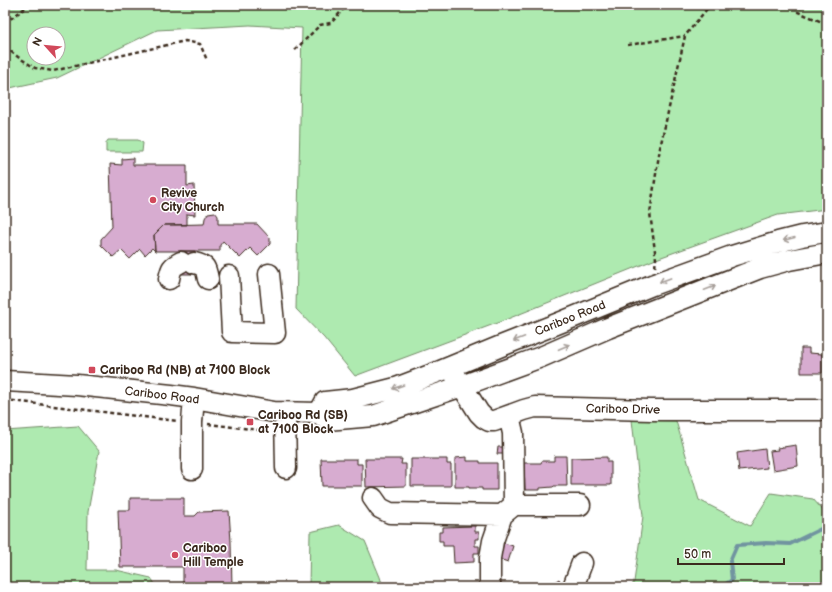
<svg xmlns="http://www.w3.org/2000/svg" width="832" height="592" font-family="'Balsamiq Sans',sans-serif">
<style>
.green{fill:#aeeab0;stroke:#748a67;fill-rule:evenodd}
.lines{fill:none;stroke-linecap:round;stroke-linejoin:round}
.stream{stroke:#7194a0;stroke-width:4}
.building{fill:#d7acd0;stroke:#3b2a1e}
.minor-casing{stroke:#3b2a1e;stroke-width:23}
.path{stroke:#3b2a1e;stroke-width:2.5;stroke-dasharray:4 3;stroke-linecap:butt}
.minor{stroke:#fff;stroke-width:20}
.oneway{stroke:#a79f9a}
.poi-dot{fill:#d1495b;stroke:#fff;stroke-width:1.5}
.labels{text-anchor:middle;stroke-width:3;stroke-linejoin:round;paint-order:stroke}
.poi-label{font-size:12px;font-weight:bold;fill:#3b2a1e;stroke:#fff;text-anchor:start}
.street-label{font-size:12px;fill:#3b2a1e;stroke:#fff}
</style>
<rect width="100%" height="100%" fill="#fff"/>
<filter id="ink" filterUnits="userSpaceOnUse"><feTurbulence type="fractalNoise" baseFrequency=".025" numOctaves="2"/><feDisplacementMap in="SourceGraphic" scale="8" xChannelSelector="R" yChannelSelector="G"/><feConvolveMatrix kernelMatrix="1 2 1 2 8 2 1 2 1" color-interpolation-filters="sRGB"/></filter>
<g filter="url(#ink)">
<!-- green -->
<path class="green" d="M5,5H827V209L778,215L656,259L505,320L355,376L324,338L296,309L302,28L250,25L157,30L57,78L5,89ZM34,34H58V58H34Z
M108,140H138L143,143L142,152H106V143Z
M632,420L676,421L699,500L750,526L771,493L813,499L827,515V587H631L634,582L643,516Z
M78,426L99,451L88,512L87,570H116L151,578L157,587H5V431Z
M339,525L365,541L380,577L383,587H309L310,532Z"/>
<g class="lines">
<!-- stream -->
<path class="stream" d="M722,587L732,580L730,561L737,545L766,543L790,544L827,526"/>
</g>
<!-- building -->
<path class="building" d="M133,158V165H187V186L194,185L195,215L187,214V225H164L154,235L155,251L152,248L145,255L140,249L130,259L121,250L113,257L101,245V239L112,227L110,164L122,165V159Z
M215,212L218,216V224H257L270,238V244L258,256L250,248L240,258L223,241L220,245V251H155L154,235L164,225L204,224L205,218L208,213Z
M180,251H195L194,274H182Z
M801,348H809V353L822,354V373H801Z
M796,445L798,466L773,470L770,451L778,450L777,448Z
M498,447H505V454H497Z
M765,449L767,468L739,471L737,453Z
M554,456H566L567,486H554L553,487L540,488V490H525L524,463H541L542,461H554Z
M467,457V461H480V463H497V490H482V488H469V487H455V458Z
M607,457V462H611V485H571V458Z
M321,459H357V464H362V486H322Z
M365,459H402L401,464H406V486L366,487Z
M411,459H447V464H451V486H411Z
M130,498H184V516H195L199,512L229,511L231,542L232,587H183V567H120L118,510H130Z
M475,526V532H479V539H475V546H479V553H474V562L454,563L453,546H443V541H439V532H443V527Z
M504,543L513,546L508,562L499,559Z
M559,579L564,587H547Z"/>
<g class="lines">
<defs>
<path id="minor" d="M194,263C207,266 205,267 208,279
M229,276L232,332L275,333L269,274
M169,279C171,269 171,267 181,262
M455,375L479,413L484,418L489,421H494L524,410L535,407L651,410H827
M5,381L77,385L171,395L194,398L274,412L319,413L327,420L373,416L462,386L541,357L608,328L760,268L789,260L827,253
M285,413L286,468
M319,413L325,402L353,399L396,388L438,372L501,346L564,321L652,285L732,256L778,242L802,236L827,232
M509,416L513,433L514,505H580
M192,469V422L194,398
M373,498L380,508L390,513L502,515L514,505
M491,587L490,584V558L493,541L502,515
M573,587L582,563"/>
</defs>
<!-- minor casing -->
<use href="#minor" class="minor-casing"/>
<!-- path -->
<path class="path" d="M802,5L798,12L827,24
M5,23L29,5
M628,45L685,36
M5,47L18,57L35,68L53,71L185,41L200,44L207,60
M295,50L320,25L331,23L347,5
M655,267L656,259L650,213L660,148L685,36L710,5
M5,400L177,421
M208,424L268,431"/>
<!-- minor -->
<use href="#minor" class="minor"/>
</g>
<!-- one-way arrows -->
<defs><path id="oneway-shaft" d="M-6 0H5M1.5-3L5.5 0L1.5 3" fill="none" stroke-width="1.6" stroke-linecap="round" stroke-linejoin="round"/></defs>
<g class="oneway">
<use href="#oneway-shaft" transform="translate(789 239) rotate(166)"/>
<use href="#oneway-shaft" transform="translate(665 280) rotate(160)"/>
<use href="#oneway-shaft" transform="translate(710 288) rotate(-21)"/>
<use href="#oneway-shaft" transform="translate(519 339) rotate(159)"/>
<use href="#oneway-shaft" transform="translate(564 347) rotate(-23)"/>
<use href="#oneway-shaft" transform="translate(398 387) rotate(161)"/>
</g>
</g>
<!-- markers -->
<g class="poi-dot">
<circle cx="153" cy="200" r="4"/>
<rect x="88" y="366" width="8" height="8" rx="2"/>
<rect x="246" y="418" width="8" height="8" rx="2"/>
<circle cx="175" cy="555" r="4"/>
</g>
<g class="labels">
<!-- poi labels -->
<g class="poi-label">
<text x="161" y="197">Revive<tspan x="161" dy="14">City Church</tspan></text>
<text x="100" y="374">Cariboo Rd (NB) at 7100 Block</text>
<text x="258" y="419">Cariboo Rd (SB)<tspan x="258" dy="14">at 7100 Block</tspan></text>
<text x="183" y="552">Cariboo<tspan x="183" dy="14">Hill Temple</tspan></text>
</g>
<!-- street labels -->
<g class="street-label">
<text transform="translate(570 318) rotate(-22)" y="4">Cariboo Road</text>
<text transform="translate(162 395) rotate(7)" y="4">Cariboo Road</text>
<text transform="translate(623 409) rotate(1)" y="4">Cariboo Drive</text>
</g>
</g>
<!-- margin -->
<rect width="832" height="592" fill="none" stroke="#fff" stroke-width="20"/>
<rect x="10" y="10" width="812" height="572" fill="none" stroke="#3b2a1e" stroke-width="1.5" filter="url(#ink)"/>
<!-- north arrow -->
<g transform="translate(46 46) rotate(297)"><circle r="19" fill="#ffffff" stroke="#b1aaa5"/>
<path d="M0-3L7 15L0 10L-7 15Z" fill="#d1495b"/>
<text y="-6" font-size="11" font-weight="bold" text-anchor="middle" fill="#3b2a1e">N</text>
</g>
<!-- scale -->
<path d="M678 558v6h106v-6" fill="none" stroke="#3b2a1e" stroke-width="2"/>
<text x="684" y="558" font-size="12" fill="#3b2a1e" stroke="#ffffff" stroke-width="3" paint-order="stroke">50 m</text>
</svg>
